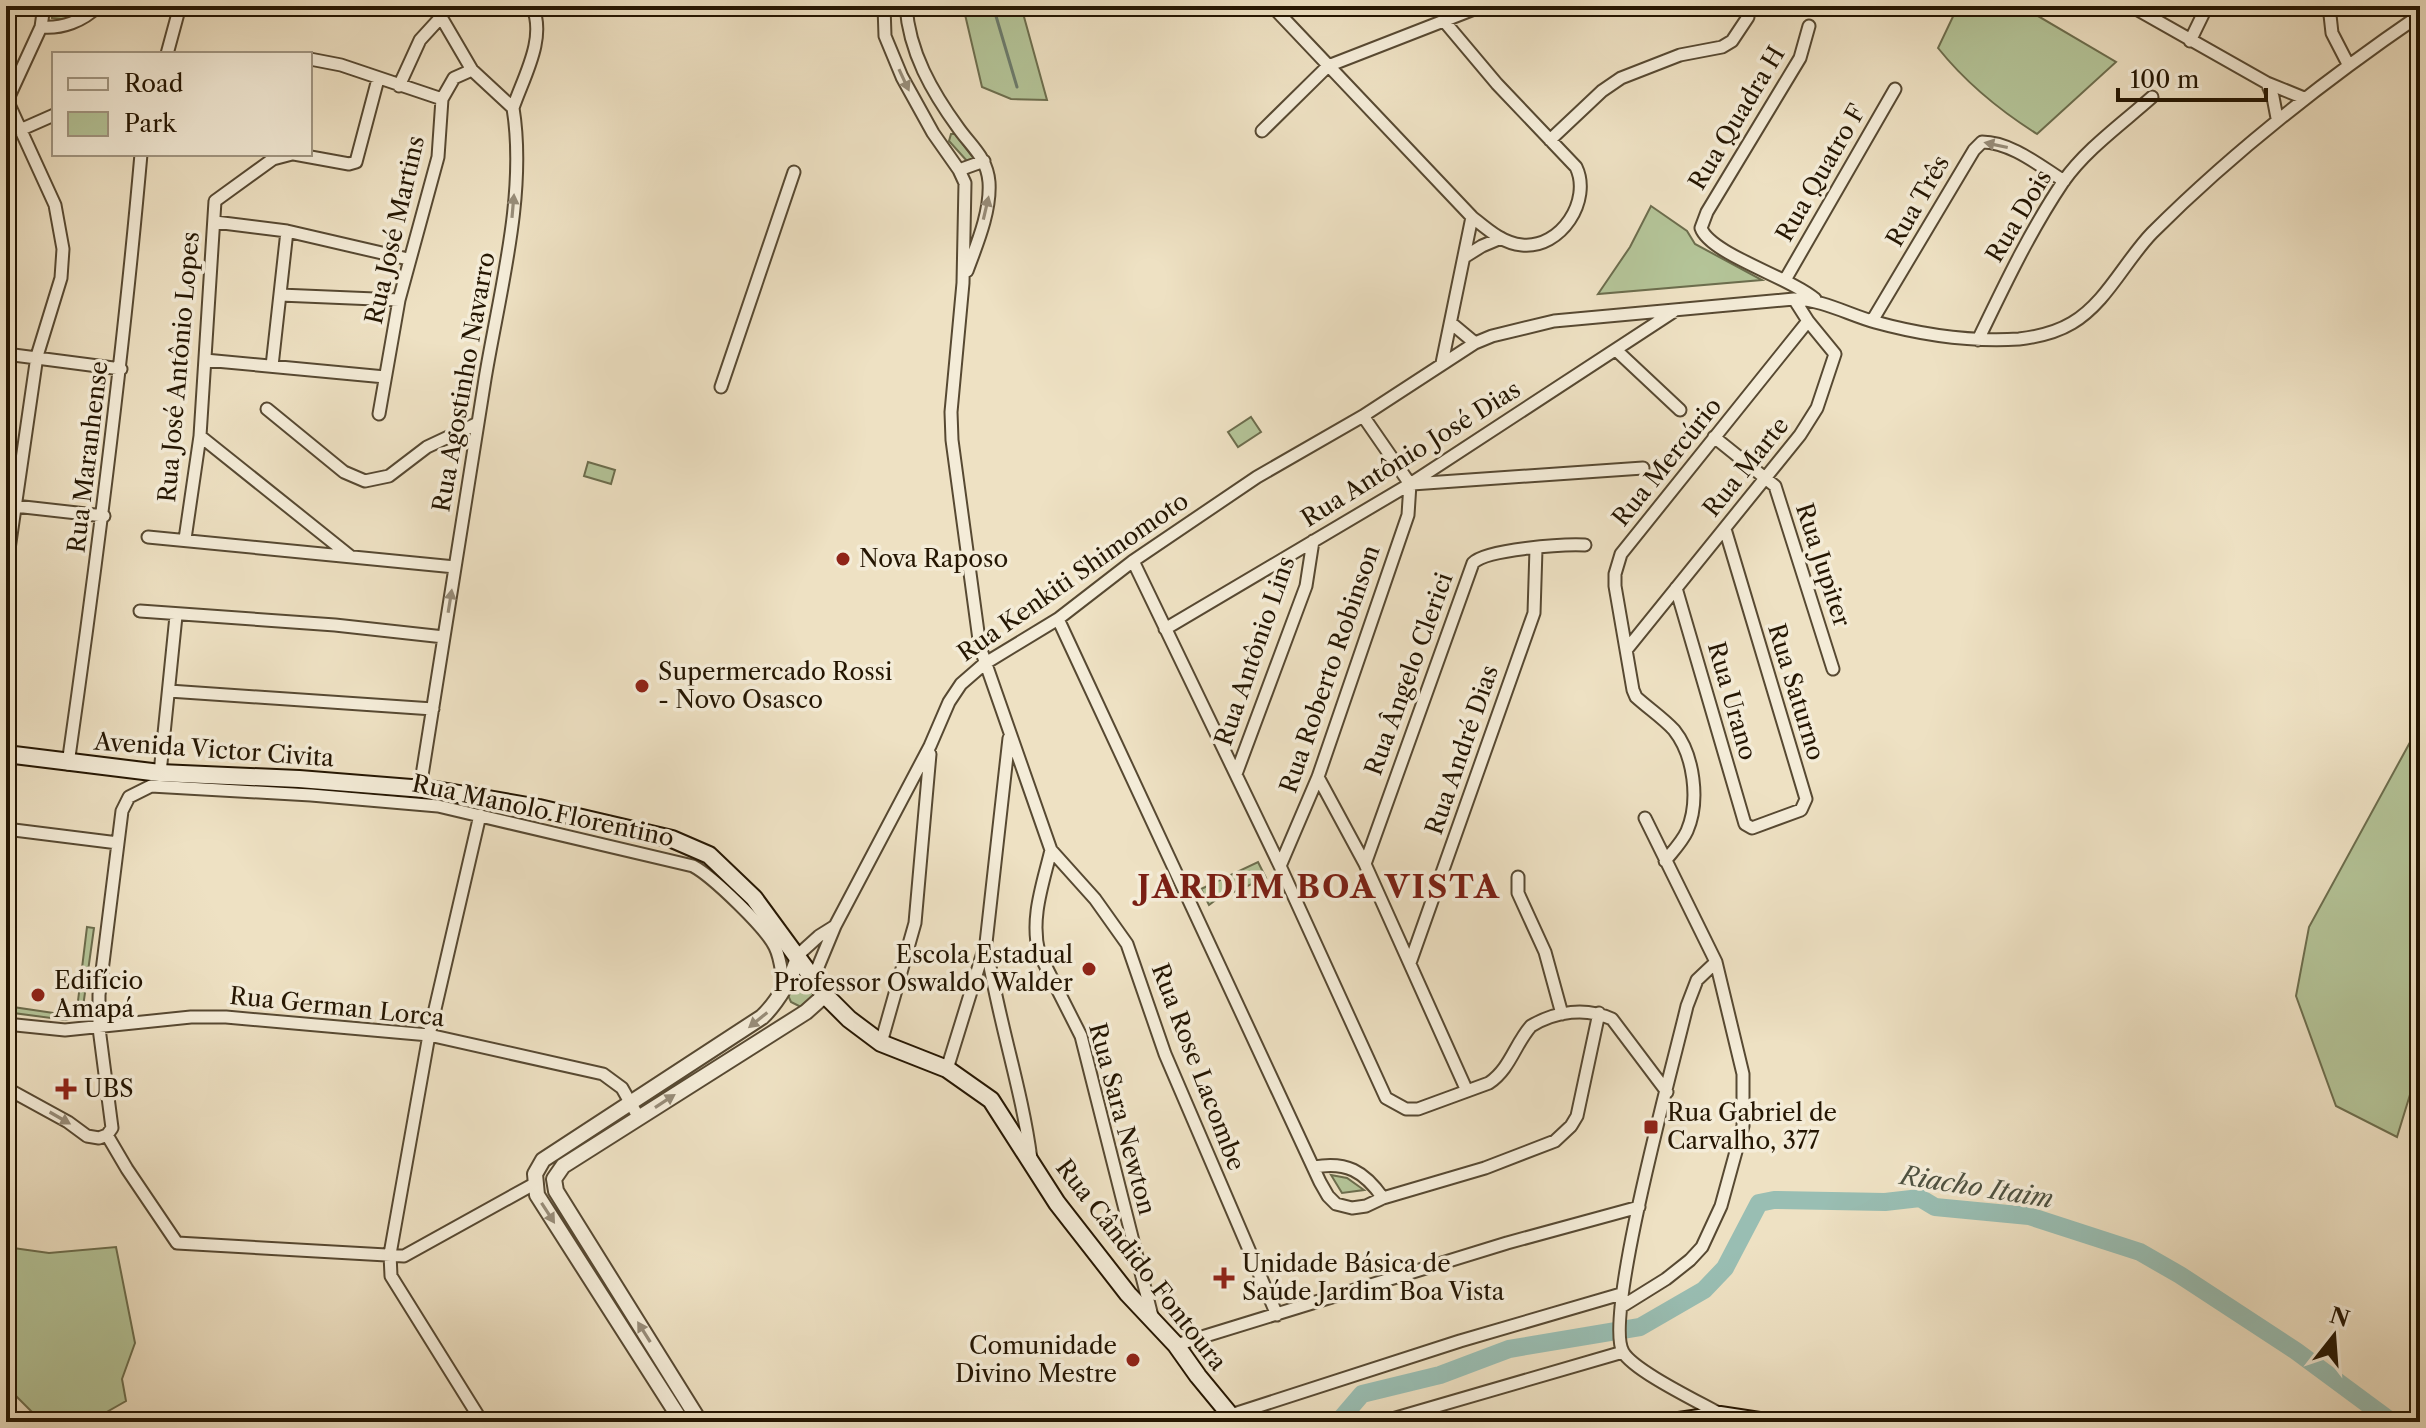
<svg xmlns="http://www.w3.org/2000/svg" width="2426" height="1428" font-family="'Libre Caslon Text',serif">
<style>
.green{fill:#b4c498;stroke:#6c6d4d;stroke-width:2}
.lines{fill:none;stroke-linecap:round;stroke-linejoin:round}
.stream{stroke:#6b7b6c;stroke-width:3}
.river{stroke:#99beb3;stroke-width:18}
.minor-casing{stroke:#574932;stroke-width:15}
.tertiary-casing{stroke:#574932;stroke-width:18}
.secondary-casing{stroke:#251602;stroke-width:20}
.minor{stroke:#f4ecd8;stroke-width:11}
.tertiary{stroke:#f4ecd8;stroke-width:14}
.secondary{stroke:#f4ecd8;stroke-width:16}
.oneway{fill:#978c78}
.poi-dot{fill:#8f2418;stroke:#f4ecd8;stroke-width:3}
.labels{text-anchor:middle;stroke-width:7;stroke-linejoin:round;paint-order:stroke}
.street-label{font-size:24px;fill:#251602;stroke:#f4ecd8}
.poi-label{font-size:24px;fill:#251602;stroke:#f4ecd8;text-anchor:start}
.water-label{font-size:26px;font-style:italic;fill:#4e5140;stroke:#f4ecd8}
.district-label{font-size:32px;font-weight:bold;letter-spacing:2px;fill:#7a1f14;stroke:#f4ecd8}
</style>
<rect width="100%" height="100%" fill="#eee1c3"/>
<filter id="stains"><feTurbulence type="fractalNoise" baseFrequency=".0025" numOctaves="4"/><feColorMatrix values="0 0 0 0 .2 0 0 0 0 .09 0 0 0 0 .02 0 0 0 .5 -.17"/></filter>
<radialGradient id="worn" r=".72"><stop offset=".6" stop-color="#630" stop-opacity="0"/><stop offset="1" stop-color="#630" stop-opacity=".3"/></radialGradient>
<!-- green -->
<path class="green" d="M51,6H93L69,20L52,18Z
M963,6H1021L1047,100L1011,99L982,87Z
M1958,6H2021L2116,62L2037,134C1999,110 1966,83 1938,48Z
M951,134H955L974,159L967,161L949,141Z
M1651,206L1687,231L1695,244L1762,280L1598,294L1630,247Z
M1251,417L1261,432L1238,447L1228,432Z
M588,462L615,470L611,484L584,476Z
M2420,724V1062L2397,1137L2336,1106L2296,996L2309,927Z
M1258,862L1266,878L1217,899L1209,905L1201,889Z
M87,927L94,928L83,1007L80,1015L66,1020L6,1012V1006L67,1015L77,1009Z
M799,975L817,996L801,1007L791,1002L787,993Z
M1331,1175L1347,1178L1364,1190L1342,1193Z
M6,1247L49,1253L116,1247L135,1343L122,1379L126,1401L89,1422H42L6,1386Z"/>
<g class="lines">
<!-- stream -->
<path class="stream" d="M993,6L1017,87
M2392,1422H2393"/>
<!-- river -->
<path class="river" d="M1338,1422L1362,1394L1440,1375L1509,1349L1640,1327L1704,1290L1725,1268L1759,1203L1774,1200L1885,1202L1920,1198L1935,1207L2029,1216L2140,1252L2180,1275L2296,1351L2392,1422"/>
<defs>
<path id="minor" d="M884,6L885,36L902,77L933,133L959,170L965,183L963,283L951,412L952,440L980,647L1051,850L1095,899L1127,944L1165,1054L1277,1315
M906,6C909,52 932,92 959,129C972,147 987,158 989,182C991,211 977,244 967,271
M1272,6L1472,217C1487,229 1502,243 1522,245C1561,249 1592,200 1576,167L1497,84L1444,21
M2131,6L2267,83L2304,98
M2329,6L2332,33L2348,64
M1809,26L1800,58L1707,212L1701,228C1710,254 1791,278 1815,299
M41,27C62,29 83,21 98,6
M2190,41L2207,6
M167,54L180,6
M310,59L341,65L442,99
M2267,83L2273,97L2277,118
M399,86L420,40L441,17
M6,103L41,27L44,6
M513,108C523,78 547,38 532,6
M20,130L54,115
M1262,131L1328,66L1482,6
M1550,140L1602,91L1621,78L1680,55L1722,47L1732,41L1748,17
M294,154L349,164L356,162L378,79
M959,170L984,161
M215,222L287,231L408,259
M1466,256L1482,246L1501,238
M1785,280L1895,89
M280,295L399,300
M1872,321L1974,150L1982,142C2011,142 2040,166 2064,181
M1451,323L1475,343
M1978,340C2004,286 2030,231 2063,182C2086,149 2123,123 2152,97
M1616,350L1680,410
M6,354L121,369
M205,360L385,377
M1442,363L1472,217
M272,366L287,231
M721,387L794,172
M267,409L344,472L365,481L389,476L427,447L478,423
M379,414L399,300L438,157L442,99L454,78L472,70
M1363,416L1410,484
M200,436L350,556
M1714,437L1775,486L1833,669
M1412,484L1643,468
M6,505L104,516
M148,537L455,567
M185,539L200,436L215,201L273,159L292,154
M1133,561L1280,866L1386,1098L1406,1109H1418L1489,1083C1510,1069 1515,1044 1531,1026C1556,1011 1586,1007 1612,1019L1667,1092
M6,570L37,356L61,278L63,249L55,205L7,100
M1676,588L1745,824L1752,828L1801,810L1806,799L1725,529
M140,611L335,625L444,637
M1058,619L1320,1182L1328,1196L1336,1204L1352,1208L1366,1206L1383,1198L1485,1168L1555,1141L1571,1126L1577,1116L1599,1013
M1165,629L1410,484L1673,312
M1627,649L1800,435L1817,408L1835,354L1808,321L1794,299
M169,691L433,709
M68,764C97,561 123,358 141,154
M160,773L176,616
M1236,774L1306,586L1313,541
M1318,777L1365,864L1467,1091
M420,788C442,652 463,515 485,379C499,294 527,194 513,108L472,70L441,17L438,6
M480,815L429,1035L390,1254L391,1276L482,1422
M6,829L118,843
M1051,850C1043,884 1030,918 1039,953L1081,1036L1152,1316
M1665,861C1673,851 1682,842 1687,831C1700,801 1694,755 1674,730C1663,718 1648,708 1636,697L1633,690L1615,586V574L1621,554L1808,321
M1365,864L1473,563C1486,549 1564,544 1585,545
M1280,866L1318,777L1408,515L1410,484
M1518,877V893L1545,952L1562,1014
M987,949C998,1020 1022,1089 1031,1159
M798,955L819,936L835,926
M1716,962L1697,980L1687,1006C1675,1058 1603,1317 1623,1352C1634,1371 1699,1402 1720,1414
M1410,963L1534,613L1536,549
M813,979L835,926L930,746L949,702L961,684L984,664L1058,619L1133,561L1257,477L1363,416L1475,343L1492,336L1554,321L1794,299C1824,300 1847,314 1875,322C1922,335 1971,342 2019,339C2036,337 2057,332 2072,323C2106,303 2125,261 2152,233C2234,151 2325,80 2420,15
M6,1024L65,1030L191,1017H226L429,1035L603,1074L622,1088L639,1118
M881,1043L915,923L930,754
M947,1069L986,943L1009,738
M6,1088L68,1122L87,1136L99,1138L107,1135L112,1128L99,1028V995L122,811L129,797L151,786L311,795L438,806L693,866C712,876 766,928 775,947C781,959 781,972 784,985
M107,1135L127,1169L177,1243L404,1256L534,1184
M1314,1167C1346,1161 1364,1171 1383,1198
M1621,1307L1666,1279L1690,1260L1702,1247L1721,1206L1743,1126V1074L1716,962L1645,818
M1176,1345L1507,1243L1639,1207
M1231,1415L1460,1341L1621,1294
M1382,1422L1623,1352"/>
<path id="tertiary" d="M682,1422L537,1195L535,1174L543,1160L762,1017C776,1004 795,974 798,955
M700,1422L556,1191L554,1179L563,1166L806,1012L825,995"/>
<path id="secondary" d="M6,754L160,773L299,779L436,790L539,808L672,839L709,855L754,898L825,995L849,1019L881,1043L947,1069L991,1100L1057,1203L1128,1294L1176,1345L1198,1376L1236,1422
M1672,1422L1720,1415L1766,1422
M2415,1422L2420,1415"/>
</defs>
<!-- minor casing -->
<use href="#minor" class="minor-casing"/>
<!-- tertiary casing -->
<use href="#tertiary" class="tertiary-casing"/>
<!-- secondary casing -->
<use href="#secondary" class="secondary-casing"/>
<!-- minor -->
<use href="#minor" class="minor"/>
<!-- tertiary -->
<use href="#tertiary" class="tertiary"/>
<!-- secondary -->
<use href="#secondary" class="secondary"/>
</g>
<!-- one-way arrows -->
<defs><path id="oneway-solid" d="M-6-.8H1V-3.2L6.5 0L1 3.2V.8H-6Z" transform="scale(2)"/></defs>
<g class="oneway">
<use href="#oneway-solid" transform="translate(904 80) rotate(65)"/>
<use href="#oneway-solid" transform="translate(1996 145) rotate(-168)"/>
<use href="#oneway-solid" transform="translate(513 206) rotate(-85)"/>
<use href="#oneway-solid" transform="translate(986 208) rotate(-77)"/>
<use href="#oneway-solid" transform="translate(450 601) rotate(-81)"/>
<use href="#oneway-solid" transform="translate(758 1020) rotate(141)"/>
<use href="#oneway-solid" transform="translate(665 1101) rotate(-33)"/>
<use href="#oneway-solid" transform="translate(60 1118) rotate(30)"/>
<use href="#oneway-solid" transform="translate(548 1213) rotate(57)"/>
<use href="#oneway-solid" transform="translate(644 1332) rotate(-122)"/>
</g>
<!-- markers -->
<g class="poi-dot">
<circle cx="843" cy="559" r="8"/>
<circle cx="642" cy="686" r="8"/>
<circle cx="1089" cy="969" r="8"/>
<circle cx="38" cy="995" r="8"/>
<path d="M62 1077h8v8h8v8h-8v8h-8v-8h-8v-8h8z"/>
<rect x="1643" y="1119" width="16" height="16" rx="4"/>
<path d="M1220 1266h8v8h8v8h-8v8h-8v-8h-8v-8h8z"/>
<circle cx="1133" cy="1360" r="8"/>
</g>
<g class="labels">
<!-- street labels -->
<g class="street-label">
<text transform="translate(1737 118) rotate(-59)" y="8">Rua Quadra H</text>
<text transform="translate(1821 173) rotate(-60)" y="8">Rua Quatro F</text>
<text transform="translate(1918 201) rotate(-60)" y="8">Rua Três</text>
<text transform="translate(2019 216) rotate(-59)" y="8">Rua Dois</text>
<text transform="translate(395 230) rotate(-77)" y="8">Rua José Martins</text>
<text transform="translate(179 367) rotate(-85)" y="8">Rua José Antônio Lopes</text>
<text transform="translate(464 382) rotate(-80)" y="8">Rua Agostinho Navarro</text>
<text transform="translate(1411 454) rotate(-32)" y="8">Rua Antônio José Dias</text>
<text transform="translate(88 457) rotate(-83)" y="8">Rua Maranhense</text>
<text transform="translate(1667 462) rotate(-51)" y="8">Rua Mercúrio</text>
<text transform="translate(1746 467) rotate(-51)" y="8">Rua Marte</text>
<text transform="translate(1823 565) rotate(72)" y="8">Rua Jupiter</text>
<text transform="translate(1073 577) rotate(-35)" y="8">Rua Kenkiti Shimomoto</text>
<text transform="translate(1255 651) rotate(-71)" y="8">Rua Antônio Lins</text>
<text transform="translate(1330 669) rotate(-71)" y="8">Rua Roberto Robinson</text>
<text transform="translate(1409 674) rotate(-70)" y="8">Rua Ângelo Clerici</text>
<text transform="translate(1796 692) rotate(73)" y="8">Rua Saturno</text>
<text transform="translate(1732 701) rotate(74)" y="8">Rua Urano</text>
<text transform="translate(214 750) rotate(4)" y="8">Avenida Victor Civita</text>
<text transform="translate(1462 750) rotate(-71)" y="8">Rua André Dias</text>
<text transform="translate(543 811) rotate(12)" y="8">Rua Manolo Florentino</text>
<text transform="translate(337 1007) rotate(6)" y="8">Rua German Lorca</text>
<text transform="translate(1198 1067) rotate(69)" y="8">Rua Rose Lacombe</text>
<text transform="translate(1122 1119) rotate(75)" y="8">Rua Sara Newton</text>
<text transform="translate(1141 1265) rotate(52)" y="8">Rua Cândido Fontoura</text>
</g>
<!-- poi labels -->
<g class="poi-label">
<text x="859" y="567">Nova Raposo</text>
<text x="658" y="680">Supermercado Rossi<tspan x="658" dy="28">- Novo Osasco</tspan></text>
<text x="1073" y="963" text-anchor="end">Escola Estadual<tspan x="1073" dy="28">Professor Oswaldo Walder</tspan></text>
<text x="54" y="989">Edifício<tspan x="54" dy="28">Amapá</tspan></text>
<text x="84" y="1097">UBS</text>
<text x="1667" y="1121">Rua Gabriel de<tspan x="1667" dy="28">Carvalho, 377</tspan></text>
<text x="1242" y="1272">Unidade Básica de<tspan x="1242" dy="28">Saúde Jardim Boa Vista</tspan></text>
<text x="1117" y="1354" text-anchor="end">Comunidade<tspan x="1117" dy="28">Divino Mestre</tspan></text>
</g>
<!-- water labels -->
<g class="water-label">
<text transform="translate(1977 1187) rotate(9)" y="9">Riacho Itaim</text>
</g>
<!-- district labels -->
<g class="district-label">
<text x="1319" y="898">JARDIM BOA VISTA</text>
</g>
</g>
<!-- margin -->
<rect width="2426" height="1428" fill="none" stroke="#eee1c3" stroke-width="32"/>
<rect x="8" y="8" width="2410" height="1412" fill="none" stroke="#251602" stroke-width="4"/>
<rect x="16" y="16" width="2394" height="1396" fill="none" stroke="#251602" stroke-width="2"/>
<!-- legend -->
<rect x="52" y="52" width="260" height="104" fill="#f4ecd8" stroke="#a19682" stroke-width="2"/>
<rect x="68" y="78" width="40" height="12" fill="#f4ecd8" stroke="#a19682" stroke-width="2"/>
<text x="124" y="92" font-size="24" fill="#251602">Road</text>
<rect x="68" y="112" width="40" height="24" fill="#b4c498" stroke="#a19682" stroke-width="2"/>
<text x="124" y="132" font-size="24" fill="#251602">Park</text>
<!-- north arrow -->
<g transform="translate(2334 1336) rotate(17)" stroke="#f4ecd8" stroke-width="6" paint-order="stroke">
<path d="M0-6L14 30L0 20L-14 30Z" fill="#251602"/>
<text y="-12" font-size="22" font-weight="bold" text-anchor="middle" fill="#251602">N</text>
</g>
<!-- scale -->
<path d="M2118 88v12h148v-12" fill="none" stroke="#251602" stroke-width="4"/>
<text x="2130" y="88" font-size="24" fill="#251602" stroke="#f4ecd8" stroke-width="6" paint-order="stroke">100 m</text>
<rect width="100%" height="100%" filter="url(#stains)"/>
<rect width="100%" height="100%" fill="url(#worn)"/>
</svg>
